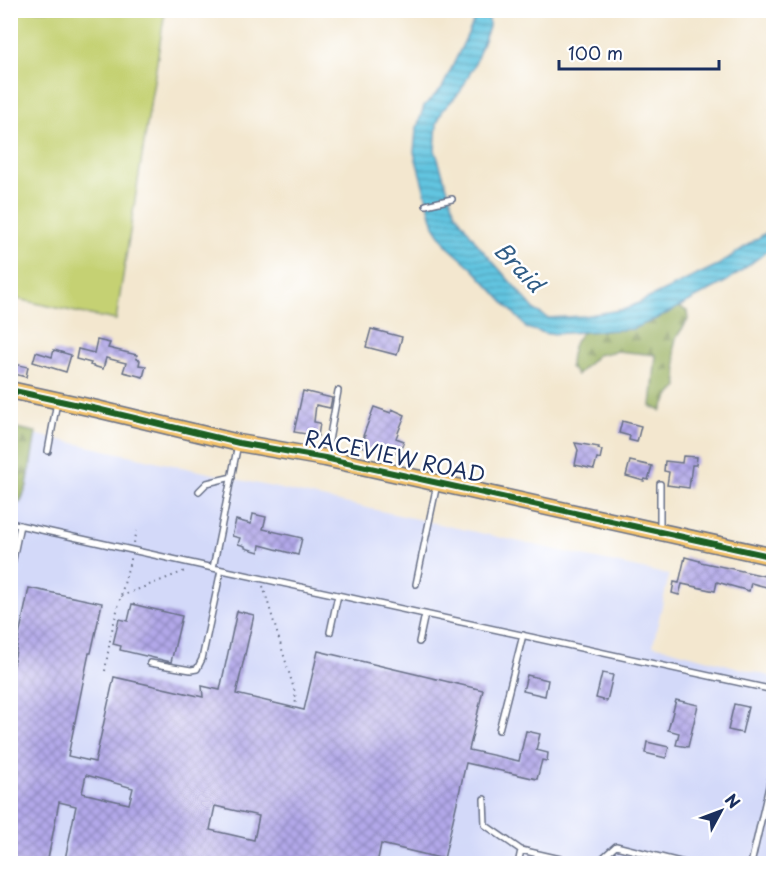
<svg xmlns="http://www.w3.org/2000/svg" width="784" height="874" font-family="'Playpen Sans',sans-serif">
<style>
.built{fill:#d3d9f9}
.forest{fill:url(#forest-firs);stroke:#5c7162;stroke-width:1.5}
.pitch{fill:#c5d173;stroke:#708068;stroke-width:1.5}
.water{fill:url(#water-rules);stroke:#3e7a9f;stroke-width:1.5}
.building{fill:url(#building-cross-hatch);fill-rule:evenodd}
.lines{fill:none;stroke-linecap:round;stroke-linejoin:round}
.service-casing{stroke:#676f86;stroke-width:8}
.primary-casing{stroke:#676f86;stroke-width:19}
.path{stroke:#676f86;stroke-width:2;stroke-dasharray:1.5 4.5;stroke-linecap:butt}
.service{stroke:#fff;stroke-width:5}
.primary{stroke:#f3c26a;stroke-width:16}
.cycleway-casing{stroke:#fff;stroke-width:10}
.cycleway{stroke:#1b5e20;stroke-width:6}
.labels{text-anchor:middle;stroke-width:5;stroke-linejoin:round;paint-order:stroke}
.street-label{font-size:21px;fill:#1b2f5e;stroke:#fff}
.water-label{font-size:22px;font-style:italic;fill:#305c85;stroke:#fff}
</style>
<defs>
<pattern id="forest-firs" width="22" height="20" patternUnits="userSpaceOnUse" patternTransform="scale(1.5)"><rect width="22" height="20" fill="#9cb365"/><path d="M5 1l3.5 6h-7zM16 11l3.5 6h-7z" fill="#7e9256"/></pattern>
<pattern id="water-rules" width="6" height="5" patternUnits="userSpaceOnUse" patternTransform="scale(1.5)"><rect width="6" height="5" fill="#62c5e0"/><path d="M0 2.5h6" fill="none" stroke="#50a0b9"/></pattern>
<pattern id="building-cross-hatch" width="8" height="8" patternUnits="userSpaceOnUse" patternTransform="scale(1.5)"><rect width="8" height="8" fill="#b2a8e9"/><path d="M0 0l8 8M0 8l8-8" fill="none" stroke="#9089c0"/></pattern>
</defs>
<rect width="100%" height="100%" fill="#fff"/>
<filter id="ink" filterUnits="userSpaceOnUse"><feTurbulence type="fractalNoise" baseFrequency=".0167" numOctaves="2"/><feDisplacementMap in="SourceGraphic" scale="12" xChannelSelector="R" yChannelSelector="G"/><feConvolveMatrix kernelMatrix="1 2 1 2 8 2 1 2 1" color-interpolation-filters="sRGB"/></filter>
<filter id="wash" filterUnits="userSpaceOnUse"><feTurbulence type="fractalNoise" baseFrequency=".008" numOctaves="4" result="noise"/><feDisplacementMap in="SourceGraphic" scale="24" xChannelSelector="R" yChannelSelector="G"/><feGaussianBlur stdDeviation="1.35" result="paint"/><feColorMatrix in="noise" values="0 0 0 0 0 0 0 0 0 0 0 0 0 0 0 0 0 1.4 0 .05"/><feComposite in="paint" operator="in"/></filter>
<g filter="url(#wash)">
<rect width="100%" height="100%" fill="#f3e7cf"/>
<!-- built -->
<path class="built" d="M11,429L669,575L653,645L773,677V863L11,864Z"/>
<!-- forest -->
<path class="forest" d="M679,307L687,311L688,320L676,338L674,348L676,361L678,387L669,396L661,411L651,406L656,355L617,351L597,355L577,375L570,367C570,354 572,341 583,332L632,329L658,318Z
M11,427L36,432L27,486L20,503L11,501Z"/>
<!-- pitch -->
<path class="pitch" d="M11,10L165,11L116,320L80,313L13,298L11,306Z"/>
<!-- water -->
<path class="water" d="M474,11H489V27L474,66L460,92L443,110L437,123L435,150L455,212L479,246L536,311L548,318L584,316L626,309L718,265L773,228V247L727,281L658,318L632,329L548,334L526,328L521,321L472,268L447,246L434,226L414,152L416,131L424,106L442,88L474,21Z"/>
<g id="blocks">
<!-- building -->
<path class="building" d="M371,329L402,337L397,355L366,347Z
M97,340L110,343L108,348L137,355L136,359L140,360L139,365L146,366L143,377L123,372L126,363L106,358L103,369L90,365L91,363L76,359L78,349L94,353Z
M54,350L71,355L66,372L33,362L36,352L52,357Z
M10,363L28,367L26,377L10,373Z
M303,391L332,398L330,408L316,405L314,422L320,423L318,436L294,432Z
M374,407L391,413L392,409L405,415L396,438L404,441L399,454L374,445L372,450L361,446L365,436H363Z
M622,421L641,426L637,442L629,440L630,436L619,433Z
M575,443L599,447L598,449L602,450L600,459L597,458L594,469L575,465L578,450Z
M683,456L697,457L696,465H692L689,488L667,485L669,472L664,471L665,461L682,463Z
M630,461L652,466L648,480L645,479L644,481L626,476Z
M253,514L266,517L263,529L302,538L298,555L260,545L259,552L245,548V546L238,544L240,538L232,536L236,520L251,524Z
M685,557L700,561V562L774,578V589L751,583L749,591L717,582L715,591L682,584L679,595L672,593L674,582L679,583Z
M29,588L102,603L91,653H89L68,756L95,762L114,677L203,697L202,686L220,690L237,611L254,615L236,694L304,710L318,651L483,690L469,750L519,761L526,731L540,734L536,750L548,753L547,761L542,760L537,779L466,763L444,859L381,844L377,864H64L76,806L59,802L47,864H10V679ZM86,775L133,788L129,804L82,793ZM215,806L259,816L254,840L210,830Z
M132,604L182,616L171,662L120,650L121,646L113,644L119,619L128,621Z
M602,673L613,675L607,701L596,698Z
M527,675L548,680L545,696L523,691Z
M676,700L698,705L688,747L676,745L679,733L668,730Z
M734,704L748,707L742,733L728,730Z
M647,742L669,747L666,758L645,753Z"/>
</g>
</g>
<g filter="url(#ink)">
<use href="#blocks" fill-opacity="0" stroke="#676f86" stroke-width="1.5"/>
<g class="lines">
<defs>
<path id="service" d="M426,205L452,199
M238,444L213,568L774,690
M48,451L57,402
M326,457L338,391
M199,491L207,483L232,477
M10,523L213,568
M660,530V484
M10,574L20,525
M416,584L437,484
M330,632L338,595
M419,642L425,614
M150,663L191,670L197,669L202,659L221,570
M499,730L523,635
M484,799L485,825L521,850
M518,864L521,850L582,864
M596,864L616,846L688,864
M751,864L774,765"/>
<path id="primary" d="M10,390L97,409L239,443L325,458L774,557"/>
</defs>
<!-- service casing -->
<use href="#service" class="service-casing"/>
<!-- primary casing -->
<use href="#primary" class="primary-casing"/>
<!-- path -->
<path class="path" d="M134,543L137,531
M263,586L294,689L296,699L295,707
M121,596L185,571
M105,671L111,634L131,557"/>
<!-- service -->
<use href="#service" class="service"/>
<!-- primary -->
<use href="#primary" class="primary"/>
<defs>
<path id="cycleway" d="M10,390L97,409L239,443L325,458L774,557"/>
</defs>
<!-- cycleway casing -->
<use href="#cycleway" class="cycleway-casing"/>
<!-- cycleway -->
<use href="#cycleway" class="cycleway"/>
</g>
</g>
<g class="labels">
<!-- street labels -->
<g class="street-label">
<text transform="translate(395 457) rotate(12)" y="7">RACEVIEW ROAD</text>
</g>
<!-- water labels -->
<g class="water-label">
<text transform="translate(519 267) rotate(46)" y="8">Braid</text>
</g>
</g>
<!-- margin -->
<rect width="784" height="874" fill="none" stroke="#fff" stroke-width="36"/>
<!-- north arrow -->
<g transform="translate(721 811) rotate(49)" stroke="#ffffff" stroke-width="4.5" paint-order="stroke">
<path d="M0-4.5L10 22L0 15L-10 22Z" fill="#1b2f5e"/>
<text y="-9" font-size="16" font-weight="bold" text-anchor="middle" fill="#1b2f5e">N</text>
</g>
<!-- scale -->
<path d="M559 60v9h160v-9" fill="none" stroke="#1b2f5e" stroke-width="3"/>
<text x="568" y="60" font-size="18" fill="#1b2f5e" stroke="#ffffff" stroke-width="4.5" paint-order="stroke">100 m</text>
</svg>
